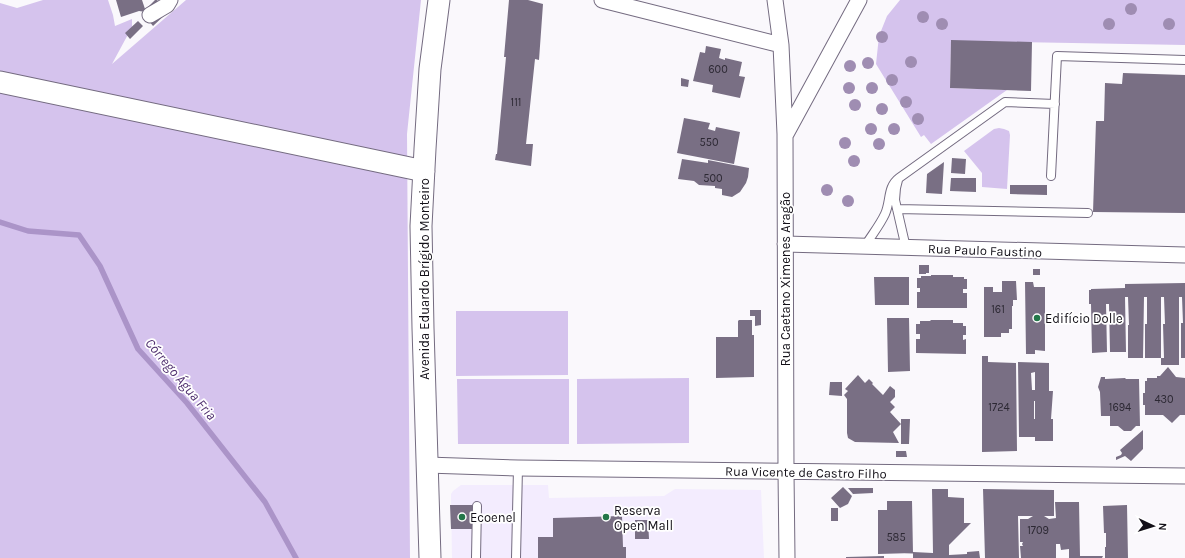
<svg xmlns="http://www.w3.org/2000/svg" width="1185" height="558" font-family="Karla,sans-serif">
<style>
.built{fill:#f3ecfe}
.green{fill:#d5c3ed}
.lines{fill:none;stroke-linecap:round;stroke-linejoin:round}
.stream{stroke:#ab94c8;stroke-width:5.5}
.building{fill:#796f84;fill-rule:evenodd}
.lane-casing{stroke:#746b80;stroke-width:10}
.street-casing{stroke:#746b80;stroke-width:17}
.secondary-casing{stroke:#746b80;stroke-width:23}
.lane{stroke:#fff;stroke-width:8}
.street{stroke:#fff;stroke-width:15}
.secondary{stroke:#fff;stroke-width:21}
.tree{fill:#9f8db2}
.poi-dot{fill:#237749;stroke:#fff;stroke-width:1.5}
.labels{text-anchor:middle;stroke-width:3.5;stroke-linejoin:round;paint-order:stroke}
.number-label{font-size:11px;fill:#2c2833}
.street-label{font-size:13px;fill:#131018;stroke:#fff}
.poi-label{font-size:13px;fill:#131018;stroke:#fff;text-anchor:start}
.water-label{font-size:14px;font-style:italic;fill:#513170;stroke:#fff}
</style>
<rect width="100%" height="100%" fill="#faf8fc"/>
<!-- built -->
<path class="built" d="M461,485H548L549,498L664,496L675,489L761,490L764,558H452L451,498V494L453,491Z"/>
<!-- green -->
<path class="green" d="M43,0H108L113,15L115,26L132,19V27L112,64L186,0H421L407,134L410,558H0V3L17,8Z
M900,0H1185V45L951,41L950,88L1007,90L931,144L924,135L921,137L876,64L879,36L887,16Z
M999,128L1004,129L1009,131L1010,135L1007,189L982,187V173L964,151L994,129Z
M456,311H568V375L456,376Z
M689,378V443L577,444V379Z
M457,379H569V444H458Z"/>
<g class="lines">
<!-- stream -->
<path class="stream" d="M0,222L28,231L79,235L100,266L138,349L187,403L265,502L296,558"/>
</g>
<!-- building -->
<path class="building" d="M116,0H142L146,12L139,11L121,17Z
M155,0H157L168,12L153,26L149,21L155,15L148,7Z
M509,0H528L543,4L539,60L535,59L526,144H533L531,166L495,160L496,154H497L506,57H504Z
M138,21L143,26L130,39L125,33Z
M951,40L1032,42L1031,91L950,88Z
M706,46L721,49L719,58L725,60V58L742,62L739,76L745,77L740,98L712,92L713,85L693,81L700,52L705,53Z
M1123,73L1185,75V213L1093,212L1096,121H1104L1105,83L1122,84Z
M681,78L689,80L688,87L681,86Z
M684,118L710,123L708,129L715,131L716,127L740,132L734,164L677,153Z
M952,158L966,159L965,174L951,173Z
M682,159L708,163V160L749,168L748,177L746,183L740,192L732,197L722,195V189L715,188V186L699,185L694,181L678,179Z
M944,162L942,194L926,193L927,174Z
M951,178H976V192L950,191Z
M1010,185H1047V195L1010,194Z
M919,265H929V273H926V274H919Z
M1033,269H1040V275H1033Z
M931,275H953V277H964V279H967V289H963V293H967V308H917V292H920V288H917V278H921V276H931Z
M874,277H909V305H875Z
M1002,281H1016L1017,300H1013V306H1012V329H1009V333H1001V337H984V287H993V292H1002Z
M1025,282H1033L1034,287H1045V313H1049V323H1045V351L1035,350V354H1026Z
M1185,283V358H1181V323H1183L1182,297H1179V365H1161V358H1164L1163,324H1165L1164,297H1161V358H1145V324H1147V297H1144L1143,358H1128V325H1129L1128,297H1125L1126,352H1110L1109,304H1106L1107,352L1092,353L1091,304H1089V290H1091V289L1125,288V284Z
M750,310H761V325L755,326V316H750Z
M887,318H909L910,371L888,372Z
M739,320H752V335H754V377L716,378V337H738V321Z
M931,320H953V323H963V326H966V335H963V340L966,339V354L916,353V339H920V334H916V324H920V321H930Z
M982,356H988V362L1016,363L1017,451L982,452Z
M1018,362L1049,363V391H1053L1051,419H1053V441H1035V437H1019ZM1035,372V390H1032L1031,373ZM1034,401H1035V419H1034Z
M1168,367L1176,377L1185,378V415H1180L1172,423L1163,415H1145V405H1143V393H1145V381H1147V378H1157V376H1160Z
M858,375L865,383L869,379L873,383L872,384L883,395L890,386L895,390V397L890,402L895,407L890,412L901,424L893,432L899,443L855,442L848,438L847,433V399L844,395L848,391L845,389Z
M1101,377H1105V379L1125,378L1126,379H1139L1140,426H1136L1131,431H1124L1118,426H1110V416H1101L1100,392L1098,387Z
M830,382H842V396L829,395Z
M901,419H910L909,444H901Z
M1143,430V449L1131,461L1125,456L1116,460V457L1121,455L1122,453L1120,450Z
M896,451H906L907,457H896Z
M843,487L852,496L848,504L840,508L831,498Z
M848,488H873V493L853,494Z
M932,489H948V497L964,498V523H971L949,545V555L967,554V552L979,551L980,558H913V552L933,553Z
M983,489L1054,490V516H1044L1049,519L1056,518L1055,502H1079L1080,556H1103L1102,558H1069V549L1061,550L1060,544H1056V558H1021L1020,546H1023L1022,544L1023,542H1020V519H1028L1033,516H1018L1019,558H985Z
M887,501H912L913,553L878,554V510H887Z
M450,505H472L473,529H451Z
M1127,505L1128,558H1105V547H1106V533H1104L1103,506Z
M831,508H838V521H831Z
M622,516L623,547H626V558H538V537H553V518Z
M635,520H648L649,539H635Z
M884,556V558H846V557Z"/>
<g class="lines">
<defs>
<path id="lane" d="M1051,176L1057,56L1185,60
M898,180L896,188L895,200L906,248
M897,209L1088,213
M865,246C871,236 880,225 885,214C891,201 887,187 899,178L1005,102L1055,104
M476,558L477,506
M516,558L518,468"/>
<path id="street" d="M602,0L781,45
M775,0L781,45L785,134L786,472L787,558
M150,15L167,5L170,0
M786,134L859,0
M785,244L1185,255
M427,465L518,468L1185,476"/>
<path id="secondary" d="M0,82L424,171
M430,558L423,328L421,226L425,149L430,69L439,0"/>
</defs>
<!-- lane casing -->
<use href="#lane" class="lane-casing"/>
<!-- street casing -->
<use href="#street" class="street-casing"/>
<!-- secondary casing -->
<use href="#secondary" class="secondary-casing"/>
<!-- lane -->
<use href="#lane" class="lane"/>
<!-- street -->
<use href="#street" class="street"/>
<!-- secondary -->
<use href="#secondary" class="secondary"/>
</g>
<!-- trees -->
<g class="tree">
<circle cx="1131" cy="9" r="6"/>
<circle cx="923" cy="17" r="6"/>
<circle cx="942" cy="24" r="6"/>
<circle cx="1109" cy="24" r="6"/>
<circle cx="1169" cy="24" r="6"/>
<circle cx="882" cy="37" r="6"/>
<circle cx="911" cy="62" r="6"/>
<circle cx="868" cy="63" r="6"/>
<circle cx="850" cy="66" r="6"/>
<circle cx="892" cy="80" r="6"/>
<circle cx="849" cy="88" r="6"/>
<circle cx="872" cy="88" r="6"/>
<circle cx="906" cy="102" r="6"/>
<circle cx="855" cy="105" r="6"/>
<circle cx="882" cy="109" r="6"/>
<circle cx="918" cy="119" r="6"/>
<circle cx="871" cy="129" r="6"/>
<circle cx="894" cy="129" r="6"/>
<circle cx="845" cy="143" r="6"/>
<circle cx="879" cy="144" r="6"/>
<circle cx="854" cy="161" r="6"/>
<circle cx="827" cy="190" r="6"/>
<circle cx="848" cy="201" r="6"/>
</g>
<!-- markers -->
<g class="poi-dot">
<circle cx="1037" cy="318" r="4"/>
<circle cx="462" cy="517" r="4"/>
<circle cx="606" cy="517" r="4"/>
</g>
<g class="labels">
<!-- number labels -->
<g class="number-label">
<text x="718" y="73">600</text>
<text x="516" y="106">111</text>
<text x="709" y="146">550</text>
<text x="713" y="182">500</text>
<text x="998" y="313">161</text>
<text x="1164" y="403">430</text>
<text x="999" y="411">1724</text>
<text x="1120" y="411">1694</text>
<text x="1038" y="534">1709</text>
<text x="896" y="541">585</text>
</g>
<!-- street labels -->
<g class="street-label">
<text transform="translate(985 250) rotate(2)" y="5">Rua Paulo Faustino</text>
<text transform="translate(424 279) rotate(-90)" y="5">Avenida Eduardo Brígido Monteiro</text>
<text transform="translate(785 279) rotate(-90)" y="5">Rua Caetano Ximenes Aragão</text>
<text transform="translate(806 472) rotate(1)" y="5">Rua Vicente de Castro Filho</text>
</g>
<!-- poi labels -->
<g class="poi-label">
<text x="1045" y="323">Edifício Dolle</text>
<text x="614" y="515">Reserva<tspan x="614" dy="15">Open Mall</tspan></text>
<text x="470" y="522">Ecoenel</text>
</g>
<!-- water labels -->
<g class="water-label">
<text transform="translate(181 379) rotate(50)" y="5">Córrego Água Fria</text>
</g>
</g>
<!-- north arrow -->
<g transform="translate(1153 526) rotate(94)" stroke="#ffffff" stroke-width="3" paint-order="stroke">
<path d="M0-3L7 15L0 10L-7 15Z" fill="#131018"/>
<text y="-6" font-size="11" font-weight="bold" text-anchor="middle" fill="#131018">N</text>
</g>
</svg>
